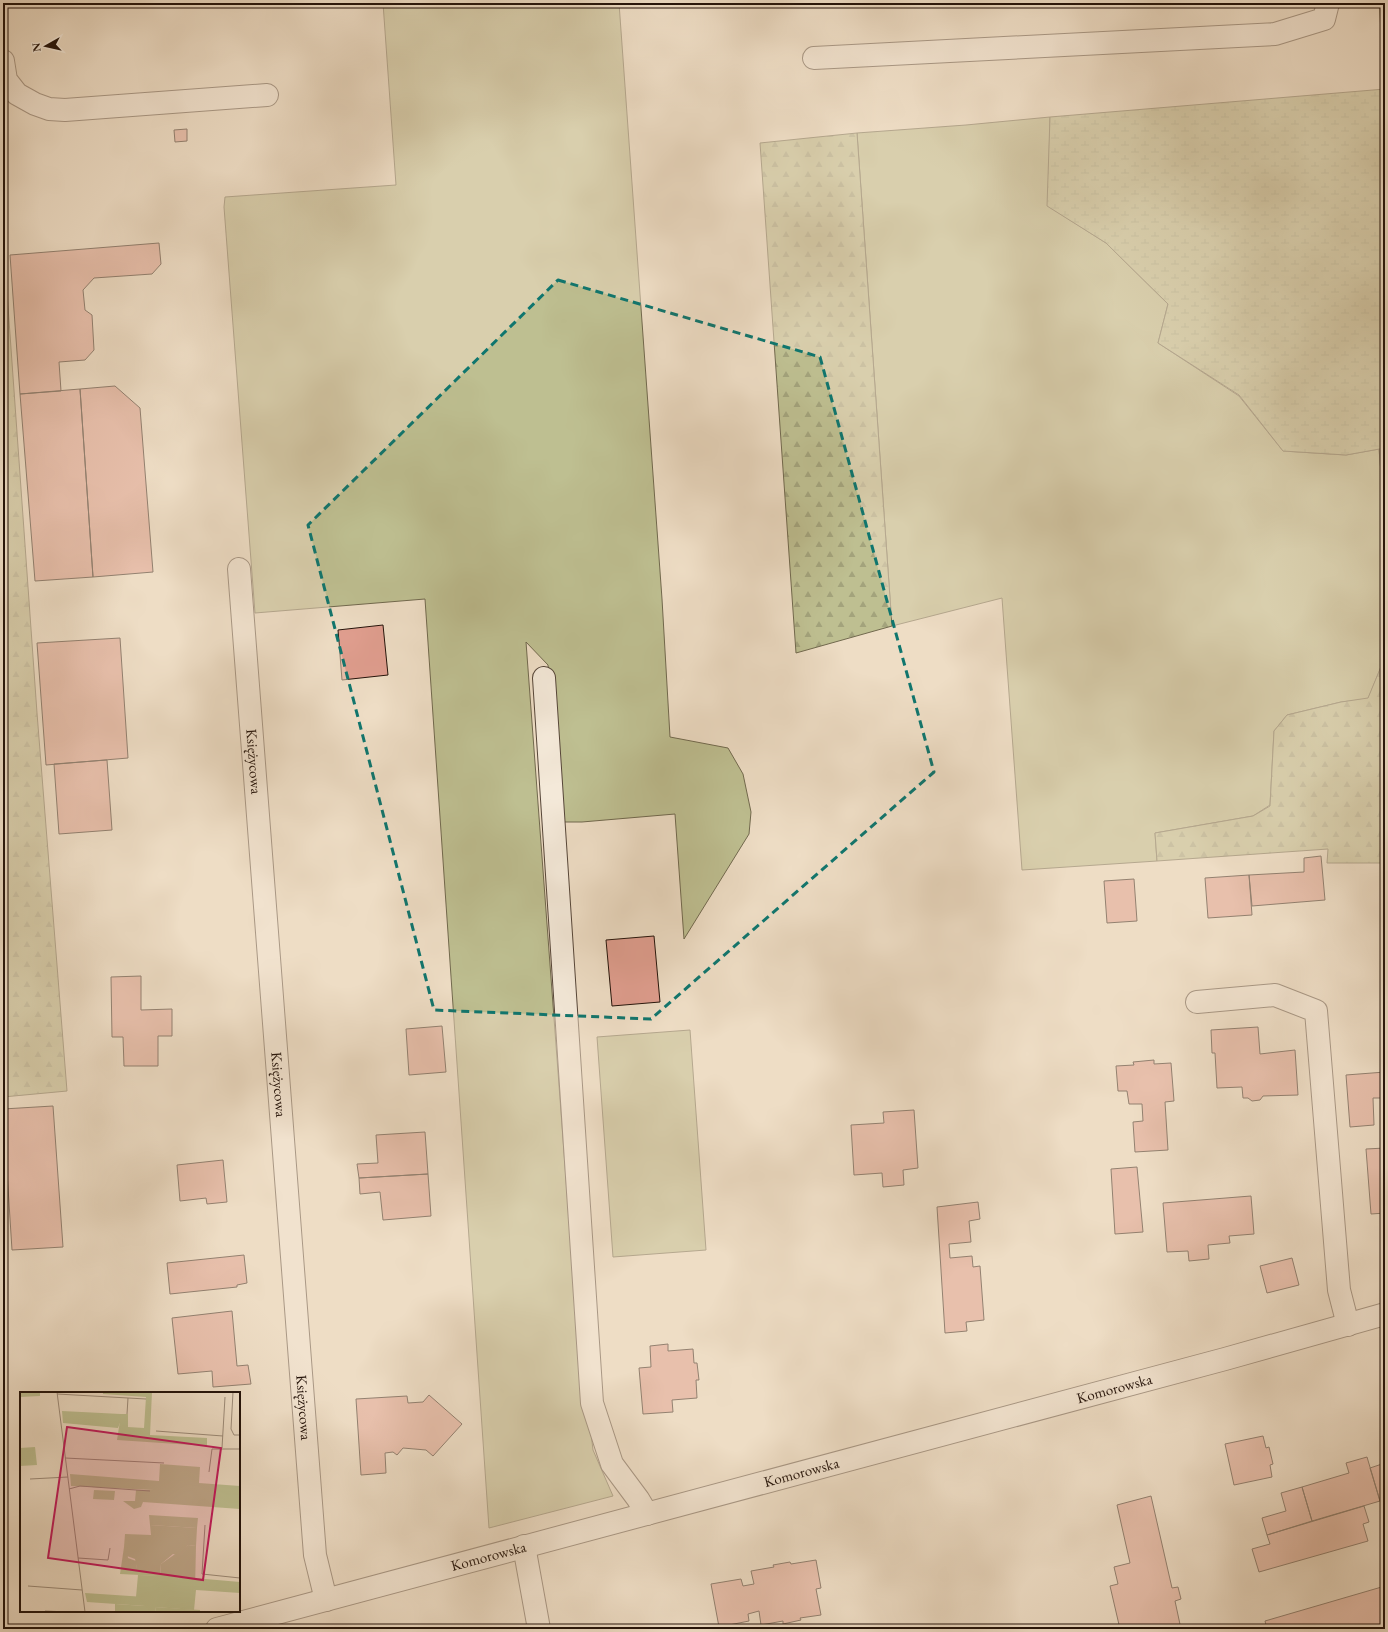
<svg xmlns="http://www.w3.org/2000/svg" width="1388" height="1632" font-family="'EB Garamond',serif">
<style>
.green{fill:#bebf91;stroke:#71694e}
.forest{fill:url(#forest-firs);stroke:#71694e}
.wetland{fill:url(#wetland-marsh);stroke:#71694e}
.building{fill:#e09e8f;stroke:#24130a}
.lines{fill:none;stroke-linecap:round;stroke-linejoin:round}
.minor-casing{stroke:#564639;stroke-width:24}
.minor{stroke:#f4e9d9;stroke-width:22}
.marked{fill:none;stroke:#0f766e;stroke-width:3;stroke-dasharray:8 5;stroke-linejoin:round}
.labels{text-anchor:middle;stroke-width:3;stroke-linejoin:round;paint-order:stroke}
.street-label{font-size:15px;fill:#24130a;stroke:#f4e9d9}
.inset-road{fill:none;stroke:#9d8c7a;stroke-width:1}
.view{fill:#c2185b;fill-opacity:0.15;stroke:#c2185b;stroke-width:2}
.inset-edge{fill:none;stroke:#24130a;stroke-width:2}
</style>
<defs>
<pattern id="forest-firs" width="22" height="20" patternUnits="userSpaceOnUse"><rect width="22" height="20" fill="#bebf91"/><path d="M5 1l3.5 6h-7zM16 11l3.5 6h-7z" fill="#a3a37c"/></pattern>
<pattern id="wetland-marsh" width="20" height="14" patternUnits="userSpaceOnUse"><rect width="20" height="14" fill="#bebf91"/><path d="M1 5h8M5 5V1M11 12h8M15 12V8" fill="none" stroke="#a3a37c"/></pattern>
</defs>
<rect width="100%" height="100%" fill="#eeddc5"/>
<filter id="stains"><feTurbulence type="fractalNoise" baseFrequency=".005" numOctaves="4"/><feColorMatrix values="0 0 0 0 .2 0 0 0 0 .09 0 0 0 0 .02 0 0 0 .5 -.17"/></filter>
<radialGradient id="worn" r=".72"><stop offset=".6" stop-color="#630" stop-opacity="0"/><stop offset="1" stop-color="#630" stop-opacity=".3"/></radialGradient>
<!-- green -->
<path class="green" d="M383,3H619L662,599L670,737L728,748L743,774L751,812L749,834L684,939L675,814L582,822H560L548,665L526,642L575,1300L593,1450L613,1496L489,1528L425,599L255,613L224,207L225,197L396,185Z
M1379,3H1385V86Z
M1050,117L1048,206L1106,243L1168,304L1158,343L1239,396L1283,451L1346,455L1379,449L1385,520V657L1368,699L1341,702L1287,715L1274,731L1270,805L1253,816L1155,833L1157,861L1022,870L1002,598L892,626L857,133L966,125Z
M690,1030L706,1250L613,1257L597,1037Z"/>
<!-- forest -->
<path class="forest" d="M857,133L892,626L796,653L760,143Z
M3,236L37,713L67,1091L3,1097Z
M1385,448V520L1379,449Z
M1385,657V863H1327L1328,849L1157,861L1155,833L1253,816L1270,806L1274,731L1287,715L1341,702L1368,698Z"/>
<!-- wetland -->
<path class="wetland" d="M1385,89V448L1346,455L1283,451L1239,395L1158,343L1168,304L1106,243L1047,206L1050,117Z"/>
<!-- building -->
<path class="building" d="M187,129V141L175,142L174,130Z
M159,243L161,264L152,274L94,278L83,290L85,310L92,315L94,350L85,360L59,362L61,391L20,394L10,255Z
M115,386L140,408L153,572L93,577L80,389Z
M80,389L93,577L35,581L20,394Z
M383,625L388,675L342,680L338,630Z
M120,638L128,758L46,765L37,643Z
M107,760L112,830L59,834L54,764Z
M1321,856L1325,900L1252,906L1249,875L1304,872V858Z
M1249,875L1252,915L1208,918L1205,878Z
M1134,879L1137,921L1107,923L1104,881Z
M654,936L660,1002L612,1006L606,940Z
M141,976V1010L172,1009V1036H158V1066H124L123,1037H112L111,977Z
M442,1026L446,1072L409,1075L406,1029Z
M1258,1027L1260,1054L1295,1050L1298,1095L1263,1096L1260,1100L1252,1101L1248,1098H1243L1242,1087L1217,1088L1215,1053H1212L1211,1030Z
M1154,1060V1064L1171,1063L1174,1101L1165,1102L1168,1150L1135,1152L1133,1122L1143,1121L1142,1104H1129L1127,1091H1118L1116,1066L1134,1065L1133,1062Z
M1385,1072V1098H1373L1374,1125L1350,1127L1346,1075Z
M53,1106L63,1247L12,1250L3,1109Z
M914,1110L918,1168L903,1170L904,1185L883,1187L882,1173L854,1175L851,1125L884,1123L883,1112Z
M425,1132L428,1174L359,1178L357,1164L378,1163L376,1135Z
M1385,1148V1213L1371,1214L1366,1149Z
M223,1160L227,1202L207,1204L206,1198L180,1201L177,1165Z
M1137,1167L1143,1232L1115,1234L1111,1169Z
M428,1174L431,1216L383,1220L380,1192L360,1194L359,1178Z
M1251,1196L1254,1234L1229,1236L1230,1243L1208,1245L1209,1259L1189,1261L1188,1251L1167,1252L1163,1203Z
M978,1202L980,1219L969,1221L971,1242L949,1244L950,1258L972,1256L973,1267L980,1266L984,1320L966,1322L967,1331L945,1333L937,1207Z
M244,1255L247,1283L237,1285V1287L170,1294L167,1263Z
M1292,1258L1299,1285L1267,1293L1260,1266Z
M232,1311L237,1366L248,1365L251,1384L213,1387L212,1371L178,1374L172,1318Z
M668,1344V1351L693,1349L694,1363H697L699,1380H696L697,1398L672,1400L673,1412L643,1414L639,1368L651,1367L650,1346Z
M429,1395L462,1424L433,1456L426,1450L403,1448L397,1455L393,1452L385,1453L386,1473L361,1475L356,1399L407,1396L408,1403L423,1402Z
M1263,1436L1266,1448L1269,1447L1273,1464L1270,1465L1272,1477L1234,1485L1225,1444Z
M1367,1457L1380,1501L1312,1521L1302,1487L1349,1473L1346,1463Z
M1385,1463V1500L1380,1501L1370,1468Z
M1302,1487L1312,1521L1267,1535L1262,1518L1286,1511L1281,1493Z
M1151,1496L1172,1588L1178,1587L1181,1599L1175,1601L1181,1629H1120L1110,1586L1118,1584L1114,1567L1130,1563L1117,1505Z
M1364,1506L1369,1522L1363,1524L1368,1541L1259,1572L1252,1549L1270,1544L1267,1535Z
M816,1560L821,1588L816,1589L821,1615L800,1618L801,1620L783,1624V1621L761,1625L759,1611L748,1614L749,1621L719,1627L711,1584L741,1579L743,1586L754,1584L751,1571L774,1567L773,1565L790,1562L791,1564Z
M1385,1586V1629H1267L1265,1621Z"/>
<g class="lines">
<defs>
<g id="minor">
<path d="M814,58L1275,34L1324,19L1328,3"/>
<path d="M3,61L6,80L17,94L35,104L49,109L65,110L267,95"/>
<path id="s1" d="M239,569L315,1555L326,1600"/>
<path d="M544,678L592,1403L612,1464L638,1499L647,1514"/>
<path d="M1197,1002L1275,995L1316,1011L1339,1290L1348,1325"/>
<path d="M524,1546L539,1629"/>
<path id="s2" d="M217,1629L1225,1359L1385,1314"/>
</g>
</defs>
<!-- minor casing -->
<use href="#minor" class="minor-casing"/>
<!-- minor -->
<use href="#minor" class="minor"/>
</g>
<!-- marked area -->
<path d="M0 0H1388V1632H0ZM558,280L820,357L934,772L651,1019L434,1010L308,525Z" fill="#eeddc5" fill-opacity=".55" fill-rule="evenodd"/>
<path class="marked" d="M558,280L820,357L934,772L651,1019L434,1010L308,525Z"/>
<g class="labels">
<!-- street labels -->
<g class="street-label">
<text dy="5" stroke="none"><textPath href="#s1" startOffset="193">Księżycowa</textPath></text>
<text dy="5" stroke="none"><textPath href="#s1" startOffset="517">Księżycowa</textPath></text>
<text dy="5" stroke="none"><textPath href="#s2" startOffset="929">Komorowska</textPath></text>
<text dy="5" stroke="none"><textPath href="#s1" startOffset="841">Księżycowa</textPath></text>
<text dy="5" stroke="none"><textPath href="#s2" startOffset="605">Komorowska</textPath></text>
<text dy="5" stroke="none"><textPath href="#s2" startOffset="281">Komorowska</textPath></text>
</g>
</g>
<!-- overview -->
<g transform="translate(20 1392)">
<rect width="220" height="220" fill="#eeddc5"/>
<path d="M0,0H20V4L0,5ZM42,19L101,22V28L98,36L43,31ZM15,55L17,73L0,74V56ZM140,72L180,75L179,91L220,94V117L123,110L121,115L114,117L103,109H115L116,98H133L51,94L50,82L139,89ZM74,98L95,99L94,108L73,107ZM130,133L177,136L176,154L168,153L157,163L153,162L141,172L140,181L121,179L117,177L115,167L107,164V155H104L105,142L131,143ZM118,183L155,184L175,198L174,186L220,190V201L176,198L174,218L135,215L136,220H95V212L125,214V205H116Z" fill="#bebf91"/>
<path d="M83,0H132L130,43L187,46V54L97,48L101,22H108V35L124,36L126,5L83,2ZM129,123L178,126L177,136L130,133ZM104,155H107L108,166L116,169L117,177L140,181V184L100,182ZM65,201L125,205V214L67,210Z" fill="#bebf91"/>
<path d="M168,153L176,154L175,198L160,196L159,187L155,184H140L141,172ZM135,215L180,218V220H136Z" fill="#bebf91"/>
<path class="inset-road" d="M37,0L65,220M213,0L211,37L214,43H220M37,2L126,7M107,22L108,6M136,39L203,44M202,56L205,5M45,66L144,71M189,80L192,57H220M10,87L48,85M49,97L60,94L130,99M185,133L182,182L220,186M58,166L88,168L90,156M8,194L62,198M25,219L48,220"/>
<path class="view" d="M47,35L201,56L183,188L28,166Z"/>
<rect width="220" height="220" class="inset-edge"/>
</g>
<!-- margin -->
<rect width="1388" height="1632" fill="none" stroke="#eeddc5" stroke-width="16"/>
<rect x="4" y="4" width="1380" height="1624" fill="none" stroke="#24130a" stroke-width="2"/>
<rect x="8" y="8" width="1372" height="1616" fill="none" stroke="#24130a"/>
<!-- north arrow -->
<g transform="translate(46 46) rotate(262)" stroke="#f4e9d9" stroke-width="3" paint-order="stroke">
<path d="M0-3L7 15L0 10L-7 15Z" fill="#24130a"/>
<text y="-6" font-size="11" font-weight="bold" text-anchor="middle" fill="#24130a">N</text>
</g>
<rect width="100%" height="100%" filter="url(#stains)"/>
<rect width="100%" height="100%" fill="url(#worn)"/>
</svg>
